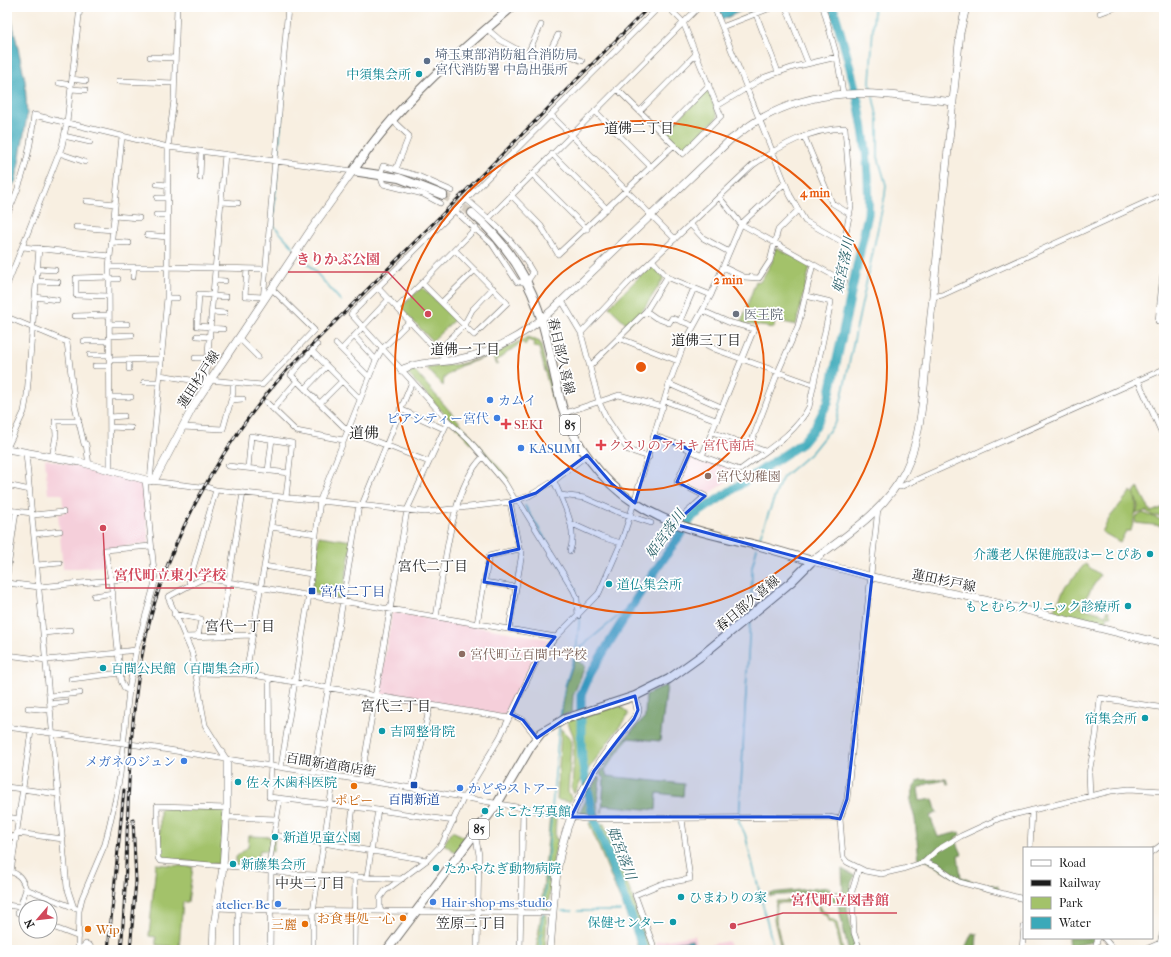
<svg xmlns="http://www.w3.org/2000/svg" width="1171" height="957" font-family="'IM FELL French Canon','Noto Serif JP',serif">
<style>
.built{fill:#f5cfda}
.green{fill:#a3c26a;stroke:#606f43}
.forest{fill:#82a85e;stroke:#4f623d}
.water{fill:#3ba9b9;stroke:#2c626a}
.lines{fill:none;stroke-linecap:round;stroke-linejoin:round}
.stream{stroke:#3ba9b9;stroke-width:1.5}
.river{stroke:#3ba9b9;stroke-width:9}
.primary-tunnel{stroke:#d7cfc3;stroke-width:8;stroke-dasharray:8 4;stroke-linecap:butt}
.street-casing{stroke:#696661;stroke-width:6}
.secondary-casing{stroke:#696661;stroke-width:8}
.primary-casing{stroke:#696661;stroke-width:10}
.street{stroke:#fff;stroke-width:5}
.secondary{stroke:#fff;stroke-width:7}
.primary{stroke:#fff;stroke-width:8}
.rail-casing{stroke:#1c1c1c;stroke-width:3}
.rail{stroke:#fff;stroke-width:1.5;stroke-dasharray:4.5;stroke-linecap:butt}
.marked{fill:#1d4ed8;fill-opacity:0.2;stroke:#1d4ed8;stroke-width:3;stroke-linejoin:round}
.ring{fill:none;stroke:#e8590c;stroke-width:2}
.service-dot{fill:#5c6f8a;stroke:#fff;stroke-width:1.5}
.culture-dot{fill:#0f9aa8;stroke:#fff;stroke-width:1.5}
.worship-dot{fill:#6b7280;stroke:#fff;stroke-width:1.5}
.shop-dot{fill:#3f7fe0;stroke:#fff;stroke-width:1.5}
.health-dot{fill:#e0444e;stroke:#fff;stroke-width:1.5}
.education-dot{fill:#8d6e63;stroke:#fff;stroke-width:1.5}
.transit-dot{fill:#1a4fb4;stroke:#fff;stroke-width:1.5}
.food-dot{fill:#e8710a;stroke:#fff;stroke-width:1.5}
.labels{text-anchor:middle;stroke-width:3.5;stroke-linejoin:round;paint-order:stroke}
.shield{fill:#fff;stroke:#606060;stroke-width:1}
.shield-label{font-size:12px;font-weight:bold;fill:#1c1c1c}
.service-label{font-size:13px;fill:#4e5e75;stroke:#fff;text-anchor:start}
.culture-label{font-size:13px;fill:#0d838f;stroke:#fff;text-anchor:start}
.worship-label{font-size:13px;fill:#5b616d;stroke:#fff;text-anchor:start}
.street-label{font-size:13px;fill:#1c1c1c;stroke:#fff}
.shop-label{font-size:13px;fill:#366cbe;stroke:#fff;text-anchor:start}
.health-label{font-size:13px;fill:#be3a42;stroke:#fff;text-anchor:start}
.education-label{font-size:13px;fill:#785e54;stroke:#fff;text-anchor:start}
.transit-label{font-size:13px;fill:#164399;stroke:#fff;text-anchor:start}
.food-label{font-size:13px;fill:#c56008;stroke:#fff;text-anchor:end}
.neighbourhood-label{font-size:14px;fill:#1c1c1c;stroke:#fff}
.water-label{font-size:14px;font-style:italic;fill:#2c626a;stroke:#fff}
.quarter-label{font-size:15px;fill:#1c1c1c;stroke:#fff}
.centre{fill:#e8590c;stroke:#fff;stroke-width:2}
.ring-label{font-size:12px;text-anchor:middle;font-weight:bold;fill:#e8590c;stroke:#fff;stroke-width:3.5;stroke-linejoin:round;paint-order:stroke}
.leader{fill:none;stroke:#d1495b;stroke-width:1.5}
.callout-dot{fill:#d1495b;stroke:#fff;stroke-width:1.5}
.callout-label{font-size:14px;text-anchor:middle;font-weight:bold;fill:#d1495b;stroke:#fff;stroke-width:3.5;stroke-linejoin:round;paint-order:stroke}
</style>
<rect width="100%" height="100%" fill="#fff"/>
<filter id="ink" filterUnits="userSpaceOnUse"><feTurbulence type="fractalNoise" baseFrequency=".025" numOctaves="2"/><feDisplacementMap in="SourceGraphic" scale="8" xChannelSelector="R" yChannelSelector="G"/><feConvolveMatrix kernelMatrix="1 2 1 2 8 2 1 2 1" color-interpolation-filters="sRGB"/></filter>
<filter id="wash" filterUnits="userSpaceOnUse"><feTurbulence type="fractalNoise" baseFrequency=".012" numOctaves="4" result="noise"/><feDisplacementMap in="SourceGraphic" scale="16" xChannelSelector="R" yChannelSelector="G"/><feGaussianBlur stdDeviation="0.9" result="paint"/><feColorMatrix in="noise" values="0 0 0 0 0 0 0 0 0 0 0 0 0 0 0 0 0 1.4 0 .05"/><feComposite in="paint" operator="in"/></filter>
<g filter="url(#wash)">
<rect width="100%" height="100%" fill="#f8efe1"/>
<!-- built -->
<path class="built" d="M694,454L739,472L709,494L682,481L691,455Z
M45,459L140,480L143,484L149,543L103,549L106,566L63,569L58,514L64,513L62,494H48Z
M394,612L548,639L549,640L529,668L505,716L380,694L379,692L392,613Z
M695,935L698,947L728,941L731,950H656L655,942Z
M766,943L767,950H734Z"/>
<!-- green -->
<path class="green" d="M706,92H709L718,117L682,150L666,134V131Z
M775,249H778L809,264L810,267L796,325L775,320L774,328L741,323L756,281L760,282L772,262Z
M651,265H653L664,278L643,310L628,325L609,307Z
M422,287L455,319L432,341L402,309V306Z
M528,337L540,342L554,398L552,399L539,348L533,347L535,343L528,340L525,345L522,342L496,361L498,364L496,365L492,355Z
M486,357L460,366L444,378L443,386L427,368L460,364Z
M414,370L509,479L506,481L407,373Z
M1138,487L1151,512L1164,507V520L1160,516H1153L1146,511L1136,514L1138,506L1134,492Z
M1131,491C1141,502 1134,518 1131,531H1126L1120,542L1102,532L1110,517Z
M1143,513L1162,520C1164,523 1165,527 1163,531V526L1135,523L1136,517Z
M319,536L352,541L342,599L318,595L312,590Z
M1085,564L1100,575L1080,607L1106,615L1107,610L1109,611L1111,616H1107L1105,625L1052,613L1066,586Z
M575,659L585,666L573,696L572,712L561,716L566,686Z
M667,685L660,741L628,738L605,770L607,776L684,784L683,796L657,793L656,810L603,805L602,813L604,779L600,774L621,743L645,717L646,695Z
M619,705L627,712L628,715L587,771L583,748L584,716Z
M578,718V731L582,779L574,794L572,789L574,747L573,735L567,721Z
M561,729L570,738L571,745L568,792L572,799L570,802L557,800Z
M598,777L600,779L597,803L599,816H596L591,791Z
M587,798L590,816H578Z
M161,808L222,810L224,811L220,864L162,859L160,857V809Z
M550,816L556,818L555,838L558,839L554,856L548,911L541,910Z
M589,823H592L632,920L641,950H638L635,936Z
M599,823L604,824L653,950H647L643,935L617,876Z
M452,831L467,838L456,853L444,844Z
M249,836L275,837L273,852L260,850L257,869L236,867V857L248,847Z
M156,864L193,867L188,902H183L179,947L156,945V937L149,936Z
M815,900L819,904L821,910L827,913L829,918L837,922L843,950H841L835,924L828,920L826,915L819,911L818,905L814,902L777,903L776,921L782,947L791,950L781,949L774,920L776,901Z
M541,915H547L545,950H536Z"/>
<!-- forest -->
<path class="forest" d="M946,779L949,784H947L945,780L927,784L918,789L920,801L933,799L937,813L930,816L938,837L959,832L960,835L955,838L962,854L958,855L961,877L981,885L982,883L998,886V890L959,880L924,859L919,861L915,819L910,801L914,787L919,780Z
M842,869L855,876L851,883V896L845,897L852,933L858,950H848L838,904L834,902L827,900L820,892L770,896L769,893L829,887L831,893L843,891Z
M972,933L977,934L976,950H964Z
M1068,938H1095L1093,942L1076,945V950H1069Z"/>
<!-- water -->
<path class="water" d="M7,7H9L25,80L27,116L16,180L7,196Z
M716,7H761L747,12L745,9L722,20Z
M692,940L694,950H675L674,943Z"/>
<g class="lines">
<!-- stream -->
<path class="stream" d="M872,91L870,84L874,7
M278,159L284,89
M278,163L273,222L274,226L295,249
M299,253L341,301
M525,506L576,590
M758,542L779,485L783,477L811,453L836,422L841,401L885,195L886,185L878,157V120L873,97
M751,612L752,567L757,548
M750,619L739,822L745,834L774,950
M576,651L580,616
M560,719L565,686L576,651L634,603
M562,911H572
M578,911H620
M540,950L559,727"/>
<!-- river -->
<path class="river" d="M644,950L593,815L582,760L581,740V695L590,674L638,596L693,516L802,443L815,427L828,402L868,214C872,143 853,74 833,7"/>
</g>
</g>
<g filter="url(#ink)">
<g class="lines">
<!-- primary-tunnel -->
<path class="primary-tunnel" d="M443,195L472,213"/>
<defs>
<path id="street" d="M177,7L174,100L168,147L167,298L150,481L201,487L204,486L216,490L425,512L435,511L510,502L529,496L554,481L587,455
M786,7L808,63
M823,7L837,57L843,93
M1100,13L1116,7
M756,14L778,72
M722,27L773,7
M487,29L500,40L550,68
M552,47L582,61
M527,55L541,25
M150,57L175,58
M543,64L558,35
M72,79L86,81
M119,81L174,83
M59,83L71,85
M71,89L85,90
M617,89L683,154L721,116L683,22L668,7
M717,106L765,77L794,67L837,57
M595,111L651,167
M640,111L696,54
M551,115L675,239
M391,119L409,136L396,169
M662,133L709,85
M64,136L90,142
M804,136L832,203L850,214
M59,153L85,162
M552,154L607,209
M532,174L587,229
M200,178L201,151
M157,184L168,185
M511,195L541,226L558,254L674,145
M719,197L741,224L845,282
M157,198H168
M86,201L115,204
M221,202L238,203
M440,203L423,194L383,184L380,175L383,166L418,176L452,191
M454,210L492,244L517,282H527L533,273C517,243 491,220 466,199
M7,215C23,180 30,154 34,115L168,147L353,171
M156,215H168
M114,216L139,218
M489,218L699,7
M690,224L703,238L729,252
M76,227L113,230
M147,235L167,237
M111,242L129,243
M23,247L110,256
M652,260L667,277L711,295
M1164,264L1158,321H1164
M109,267H167L265,269
M723,267L744,277L759,278L770,261L778,230L798,210
M37,269L55,270
M247,269L245,296L263,297
M109,277L76,278V295L109,296
M133,277L134,267
M109,279H118
M214,280L225,281
M36,281L58,282
M422,283L474,335L507,303L455,250
M7,285L62,146L67,122L80,7
M378,288L447,361
M213,296L226,297
M35,297L57,300
M933,297L942,295L1164,194
M167,298H177
M263,301L288,7
M562,301L581,333L599,402L607,419L628,450L649,457
M442,302L475,270
M397,308L476,228
M646,311L656,318L669,323L672,318L694,326
M212,312L225,313
M75,316L109,315
M7,317L67,342L75,406L84,444H86L89,465
M680,321L694,288
M109,324H127
M211,327L197,326L199,294L213,295
M210,328L223,329
M581,333L630,281L753,165C781,145 810,129 845,128L851,206L844,243L805,221L790,195L714,7
M109,336L132,335
M197,336L210,337
M354,336L376,360
M688,336L717,350L814,385
M239,338L258,357
M619,338L678,361
M84,341H109
M336,344L369,377
M317,345L291,375L347,430L429,462
M342,349L389,299
M312,351L360,399
M438,351L464,325L472,310L493,288
M90,355H110
M195,358H208
M110,360L162,359
M129,360V369
M95,366H110
M590,366L646,311L667,277
M160,375L209,383
M210,380L262,385L314,330L272,289
M1138,380L1164,438
M144,382H159
M209,383L206,376L225,154
M669,384L721,407
M305,389L327,366
M110,397H131
M231,400L243,399
M665,401L716,420
M266,402L296,431L343,440
M320,403L342,381
M273,409L297,381
M400,409L444,429
M565,413L619,395L663,407
M110,417L124,416
M110,427L131,428
M182,427L223,429L233,393V382
M712,432L765,451
M655,436L678,444L702,456L740,470C765,451 795,435 809,407L831,302L806,296
M750,446L778,372L798,326L813,264
M7,448L24,412L27,395L39,248
M26,453L67,887L74,908
M702,456L754,329L728,322L703,311
M52,458L56,435L55,421H79
M228,466L289,473
M248,468L251,436L292,443L286,497
M110,471L109,267L122,136
M268,471L272,439
M554,481C563,503 578,528 570,551
M7,485L30,490
M896,486L900,487L1164,369
M216,490L189,582L190,585L168,597L192,653L205,725L227,760
M560,495L585,498L615,511L651,523
M515,500L505,483L469,440L448,421L351,314L659,7
M518,500L574,591L577,598L578,616
M362,505L412,382
M878,508L847,799L840,819L843,857L847,862L865,871L881,874L903,869L924,862L937,850L961,836L1000,818L1111,791L1129,789L1164,791
M7,510L32,513
M33,515L63,512
M570,523L601,537L621,543
M674,524L705,496L677,482L691,450
M271,527L316,534
M35,534L60,531
M37,565L60,563
M264,566L311,574
M7,575L16,511
M484,582L516,587
M7,583L39,587L154,576
M190,585L204,578L556,637
M94,596L113,593
M174,614L201,619L198,636
M436,617C444,573 450,488 483,457
M477,624L489,556L519,549
M509,629L522,553L519,549L510,502
M44,633L71,630
M220,635L243,493
M185,637L253,635
M118,652L136,650
M7,655L46,660L118,653
M196,673L246,674L509,718
M246,674L276,496
M269,678L270,766
M71,679L120,673
M129,690L125,689L121,681L111,580L105,550L151,546
M49,696L80,693
M50,704L66,702
M28,708L50,710
M511,714L523,720L537,738
M7,727L137,745L412,788L571,817L585,819L829,817L840,819
M271,766L269,797L378,810L454,821
M281,767L309,595L320,500L376,360L382,349L410,321
M314,773L359,505
M361,780L407,510L448,421
M7,787L58,794
M412,788L430,705
M1090,796L1089,773L1096,736L1100,698L1164,708
M227,808L157,806L158,858L160,861L238,867L293,874L402,879
M7,817L19,819
M226,817L277,819
M17,833L63,839
M475,833L479,855L477,950
M274,835L427,860
M7,836L16,837
M348,846L353,807
M1030,848L1032,810
M1152,852L1164,843
M924,862L937,867L959,882L1024,899
M859,868L852,891L854,933L860,950
M7,871C19,873 22,878 26,889L75,908
M268,871L280,798
M11,872L31,731
M367,876L378,810
M26,889L18,913L26,916
M7,905L20,907
M217,908L271,910L553,913
M380,910V898L385,891L427,860L442,844L464,797L500,737L537,660L556,637L599,593L621,543L630,516L669,384L684,344L711,295L741,224L785,183
M50,926L79,937
M1104,938L1114,950
M78,950L79,911L82,898L105,844L115,801L120,775L129,690L136,650L155,582L145,479
M238,950V910
M270,950L271,871
M313,950V911L334,776
M354,950L355,876
M520,950L523,809
M655,950L635,895L661,884L690,879L682,819
M1022,950L1024,927
M1094,950L1098,938
M1144,950L1160,943L1164,928"/>
<path id="secondary" d="M401,370C417,362 437,363 455,360C491,353 525,335 552,310L730,140C740,133 749,125 760,119C827,82 881,94 953,102
M7,449L80,462L150,481L155,479L194,405L310,231L353,171
M812,561C847,535 885,511 905,471C924,432 924,377 929,334C940,234 949,133 960,33L966,7
M812,561L872,577L985,600L1164,644
M81,950L86,945L89,946L91,950
M213,950L214,926L223,867L227,808V760
M550,950C556,878 555,833 595,770C601,760 608,750 616,740C623,731 631,724 637,715L638,710L635,696"/>
<path id="primary" d="M443,195L399,178L353,171C396,106 453,57 512,7
M472,213C502,239 525,271 538,309C549,340 553,374 562,406C573,443 602,482 635,503C677,530 713,534 760,546C778,551 795,556 812,561
M387,950L497,804L531,746L541,733L565,719L635,696L669,679L701,656L791,582L812,561"/>
</defs>
<!-- street casing -->
<use href="#street" class="street-casing"/>
<!-- secondary casing -->
<use href="#secondary" class="secondary-casing"/>
<!-- primary casing -->
<use href="#primary" class="primary-casing"/>
<!-- street -->
<use href="#street" class="street"/>
<!-- secondary -->
<use href="#secondary" class="secondary"/>
<!-- primary -->
<use href="#primary" class="primary"/>
<defs>
<path id="rail" d="M108,950L124,790
M121,950C130,854 124,757 141,661C159,555 216,450 287,370L649,7
M130,950L136,881L133,820"/>
</defs>
<!-- rail casing -->
<use href="#rail" class="rail-casing"/>
<!-- rail -->
<use href="#rail" class="rail"/>
</g>
</g>
<!-- marked area -->
<path class="marked" d="M655,436L691,450L677,482L705,496L674,524L872,577L847,799L840,819L829,817H571L594,771L634,719L638,710L635,696L565,719L537,738L523,720L511,714L537,660L555,637L509,629L516,587L484,582L489,556L519,549L510,502L536,493L587,455L612,484L635,503Z"/>
<!-- distance rings -->
<g class="ring">
<circle cx="641" cy="367" r="123"/>
<circle cx="641" cy="367" r="246"/>
</g>
<!-- markers -->
<circle class="service-dot" cx="427" cy="61" r="4"/>
<g class="culture-dot">
<circle cx="419" cy="74" r="4"/>
<circle cx="1150" cy="554" r="4"/>
<circle cx="609" cy="584" r="4"/>
<circle cx="1128" cy="606" r="4"/>
<circle cx="103" cy="668" r="4"/>
<circle cx="1145" cy="718" r="4"/>
<circle cx="382" cy="731" r="4"/>
<circle cx="238" cy="782" r="4"/>
<circle cx="485" cy="811" r="4"/>
<circle cx="275" cy="837" r="4"/>
<circle cx="233" cy="864" r="4"/>
<circle cx="436" cy="868" r="4"/>
<circle cx="681" cy="897" r="4"/>
<circle cx="673" cy="922" r="4"/>
</g>
<circle class="worship-dot" cx="736" cy="314" r="4"/>
<g class="shop-dot">
<circle cx="490" cy="400" r="4"/>
<circle cx="497" cy="418" r="4"/>
<circle cx="521" cy="448" r="4"/>
<circle cx="184" cy="761" r="4"/>
<circle cx="460" cy="788" r="4"/>
<circle cx="433" cy="902" r="4"/>
<circle cx="278" cy="904" r="4"/>
</g>
<g class="health-dot">
<path d="M504 418h4v4h4v4h-4v4h-4v-4h-4v-4h4z"/>
<path d="M599 439h4v4h4v4h-4v4h-4v-4h-4v-4h4z"/>
</g>
<g class="education-dot">
<circle cx="708" cy="476" r="4"/>
<circle cx="462" cy="654" r="4"/>
</g>
<g class="transit-dot">
<rect x="308" y="587" width="8" height="8" rx="2"/>
<rect x="410" y="781" width="8" height="8" rx="2"/>
</g>
<g class="food-dot">
<circle cx="354" cy="786" r="4"/>
<circle cx="403" cy="918" r="4"/>
<circle cx="305" cy="924" r="4"/>
<circle cx="88" cy="929" r="4"/>
</g>
<g class="labels">
<!-- shield labels -->
<g class="shield">
<rect x="560" y="415" width="20" height="20" rx="3"/>
<rect x="469" y="819" width="20" height="20" rx="3"/>
</g>
<g class="shield-label">
<text x="570" y="429">85</text>
<text x="479" y="833">85</text>
</g>
<!-- service labels -->
<g class="service-label">
<text x="435" y="59">埼玉東部消防組合消防局<tspan x="435" dy="15">宮代消防署 中島出張所</tspan></text>
</g>
<!-- culture labels -->
<g class="culture-label">
<text x="411" y="79" text-anchor="end">中須集会所</text>
<text x="1142" y="559" text-anchor="end">介護老人保健施設はーとぴあ</text>
<text x="617" y="589">道仏集会所</text>
<text x="1120" y="611" text-anchor="end">もとむらクリニック診療所</text>
<text x="111" y="673">百間公民館（百間集会所）</text>
<text x="1137" y="723" text-anchor="end">宿集会所</text>
<text x="390" y="736">吉岡整骨院</text>
<text x="246" y="787">佐々木歯科医院</text>
<text x="493" y="816">よこた写真館</text>
<text x="283" y="842">新道児童公園</text>
<text x="241" y="869">新藤集会所</text>
<text x="444" y="873">たかやなぎ動物病院</text>
<text x="689" y="902">ひまわりの家</text>
<text x="665" y="927" text-anchor="end">保健センター</text>
</g>
<!-- worship labels -->
<g class="worship-label">
<text x="744" y="319">医王院</text>
</g>
<!-- street labels -->
<g class="street-label">
<text transform="translate(562 356) rotate(77)" y="5">春日部久喜線</text>
<text transform="translate(198 379) rotate(-57)" y="5">蓮田杉戸線</text>
<text transform="translate(944 580) rotate(12)" y="5">蓮田杉戸線</text>
<text transform="translate(747 603) rotate(-40)" y="5">春日部久喜線</text>
<text transform="translate(331 764) rotate(9)" y="5">百間新道商店街</text>
</g>
<!-- shop labels -->
<g class="shop-label">
<text x="498" y="405">カムイ</text>
<text x="489" y="423" text-anchor="end">ピアシティー宮代</text>
<text x="529" y="453">KASUMI</text>
<text x="176" y="766" text-anchor="end">メガネのジュン</text>
<text x="468" y="793">かどやストアー</text>
<text x="441" y="907">Hair-shop-ms-studio</text>
<text x="270" y="909" text-anchor="end">atelier Be</text>
</g>
<!-- health labels -->
<g class="health-label">
<text x="514" y="429">SEKI</text>
<text x="609" y="450">クスリのアオキ 宮代南店</text>
</g>
<!-- education labels -->
<g class="education-label">
<text x="716" y="481">宮代幼稚園</text>
<text x="470" y="659">宮代町立百間中学校</text>
</g>
<!-- transit labels -->
<g class="transit-label">
<text x="320" y="596">宮代二丁目</text>
<text x="414" y="804" text-anchor="middle">百間新道</text>
</g>
<!-- food labels -->
<g class="food-label">
<text x="354" y="805" text-anchor="middle">ポピー</text>
<text x="395" y="923">お食事処一心</text>
<text x="297" y="929">三麗</text>
<text x="96" y="934" text-anchor="start">Wip</text>
</g>
<!-- neighbourhood labels -->
<g class="neighbourhood-label">
<text x="639" y="133">道佛二丁目</text>
<text x="706" y="345">道佛三丁目</text>
<text x="465" y="354">道佛一丁目</text>
<text x="433" y="571">宮代二丁目</text>
<text x="240" y="631">宮代一丁目</text>
<text x="396" y="711">宮代三丁目</text>
<text x="310" y="888">中央二丁目</text>
<text x="471" y="928">笠原二丁目</text>
</g>
<!-- water labels -->
<g class="water-label">
<text transform="translate(843 265) rotate(-78)" y="5">姫宮落川</text>
<text transform="translate(665 534) rotate(-54)" y="5">姫宮落川</text>
<text transform="translate(622 853) rotate(69)" y="5">姫宮落川</text>
</g>
<!-- quarter labels -->
<g class="quarter-label">
<text x="364" y="438">道佛</text>
</g>
</g>
<circle cx="641" cy="367" r="6" class="centre"/>
<g class="ring-label">
<text x="815" y="197">4 min</text>
<text x="728" y="284">2 min</text>
</g>
<!-- callouts -->
<path class="leader" d="M428 314L388 272H288M103 528L106 588H234M733 926L783 913H897"/>
<g class="callout-dot">
<circle cx="428" cy="314" r="4"/>
<circle cx="103" cy="528" r="4"/>
<circle cx="733" cy="926" r="4"/>
</g>
<g class="callout-label">
<text x="338" y="264">きりかぶ公園</text>
<text x="170" y="580">宮代町立東小学校</text>
<text x="840" y="905">宮代町立図書館</text>
</g>
<!-- margin -->
<rect width="1171" height="957" fill="none" stroke="#fff" stroke-width="24"/>
<!-- legend -->
<rect x="1023" y="847" width="130" height="92" fill="#ffffff" stroke="#a4a4a4"/>
<rect x="1031" y="860" width="20" height="6" fill="#ffffff" stroke="#a4a4a4"/>
<text x="1059" y="867" font-size="12" fill="#1c1c1c">Road</text>
<rect x="1031" y="880" width="20" height="6" fill="#1c1c1c" stroke="#a4a4a4"/>
<text x="1059" y="887" font-size="12" fill="#1c1c1c">Railway</text>
<rect x="1031" y="897" width="20" height="12" fill="#a3c26a" stroke="#a4a4a4"/>
<text x="1059" y="907" font-size="12" fill="#1c1c1c">Park</text>
<rect x="1031" y="917" width="20" height="12" fill="#3ba9b9" stroke="#a4a4a4"/>
<text x="1059" y="927" font-size="12" fill="#1c1c1c">Water</text>
<!-- north arrow -->
<g transform="translate(38 919) rotate(242)"><circle r="19" fill="#ffffff" stroke="#a4a4a4"/>
<path d="M0-3L7 15L0 10L-7 15Z" fill="#d1495b"/>
<text y="-6" font-size="11" font-weight="bold" text-anchor="middle" fill="#1c1c1c">N</text>
</g>
</svg>
